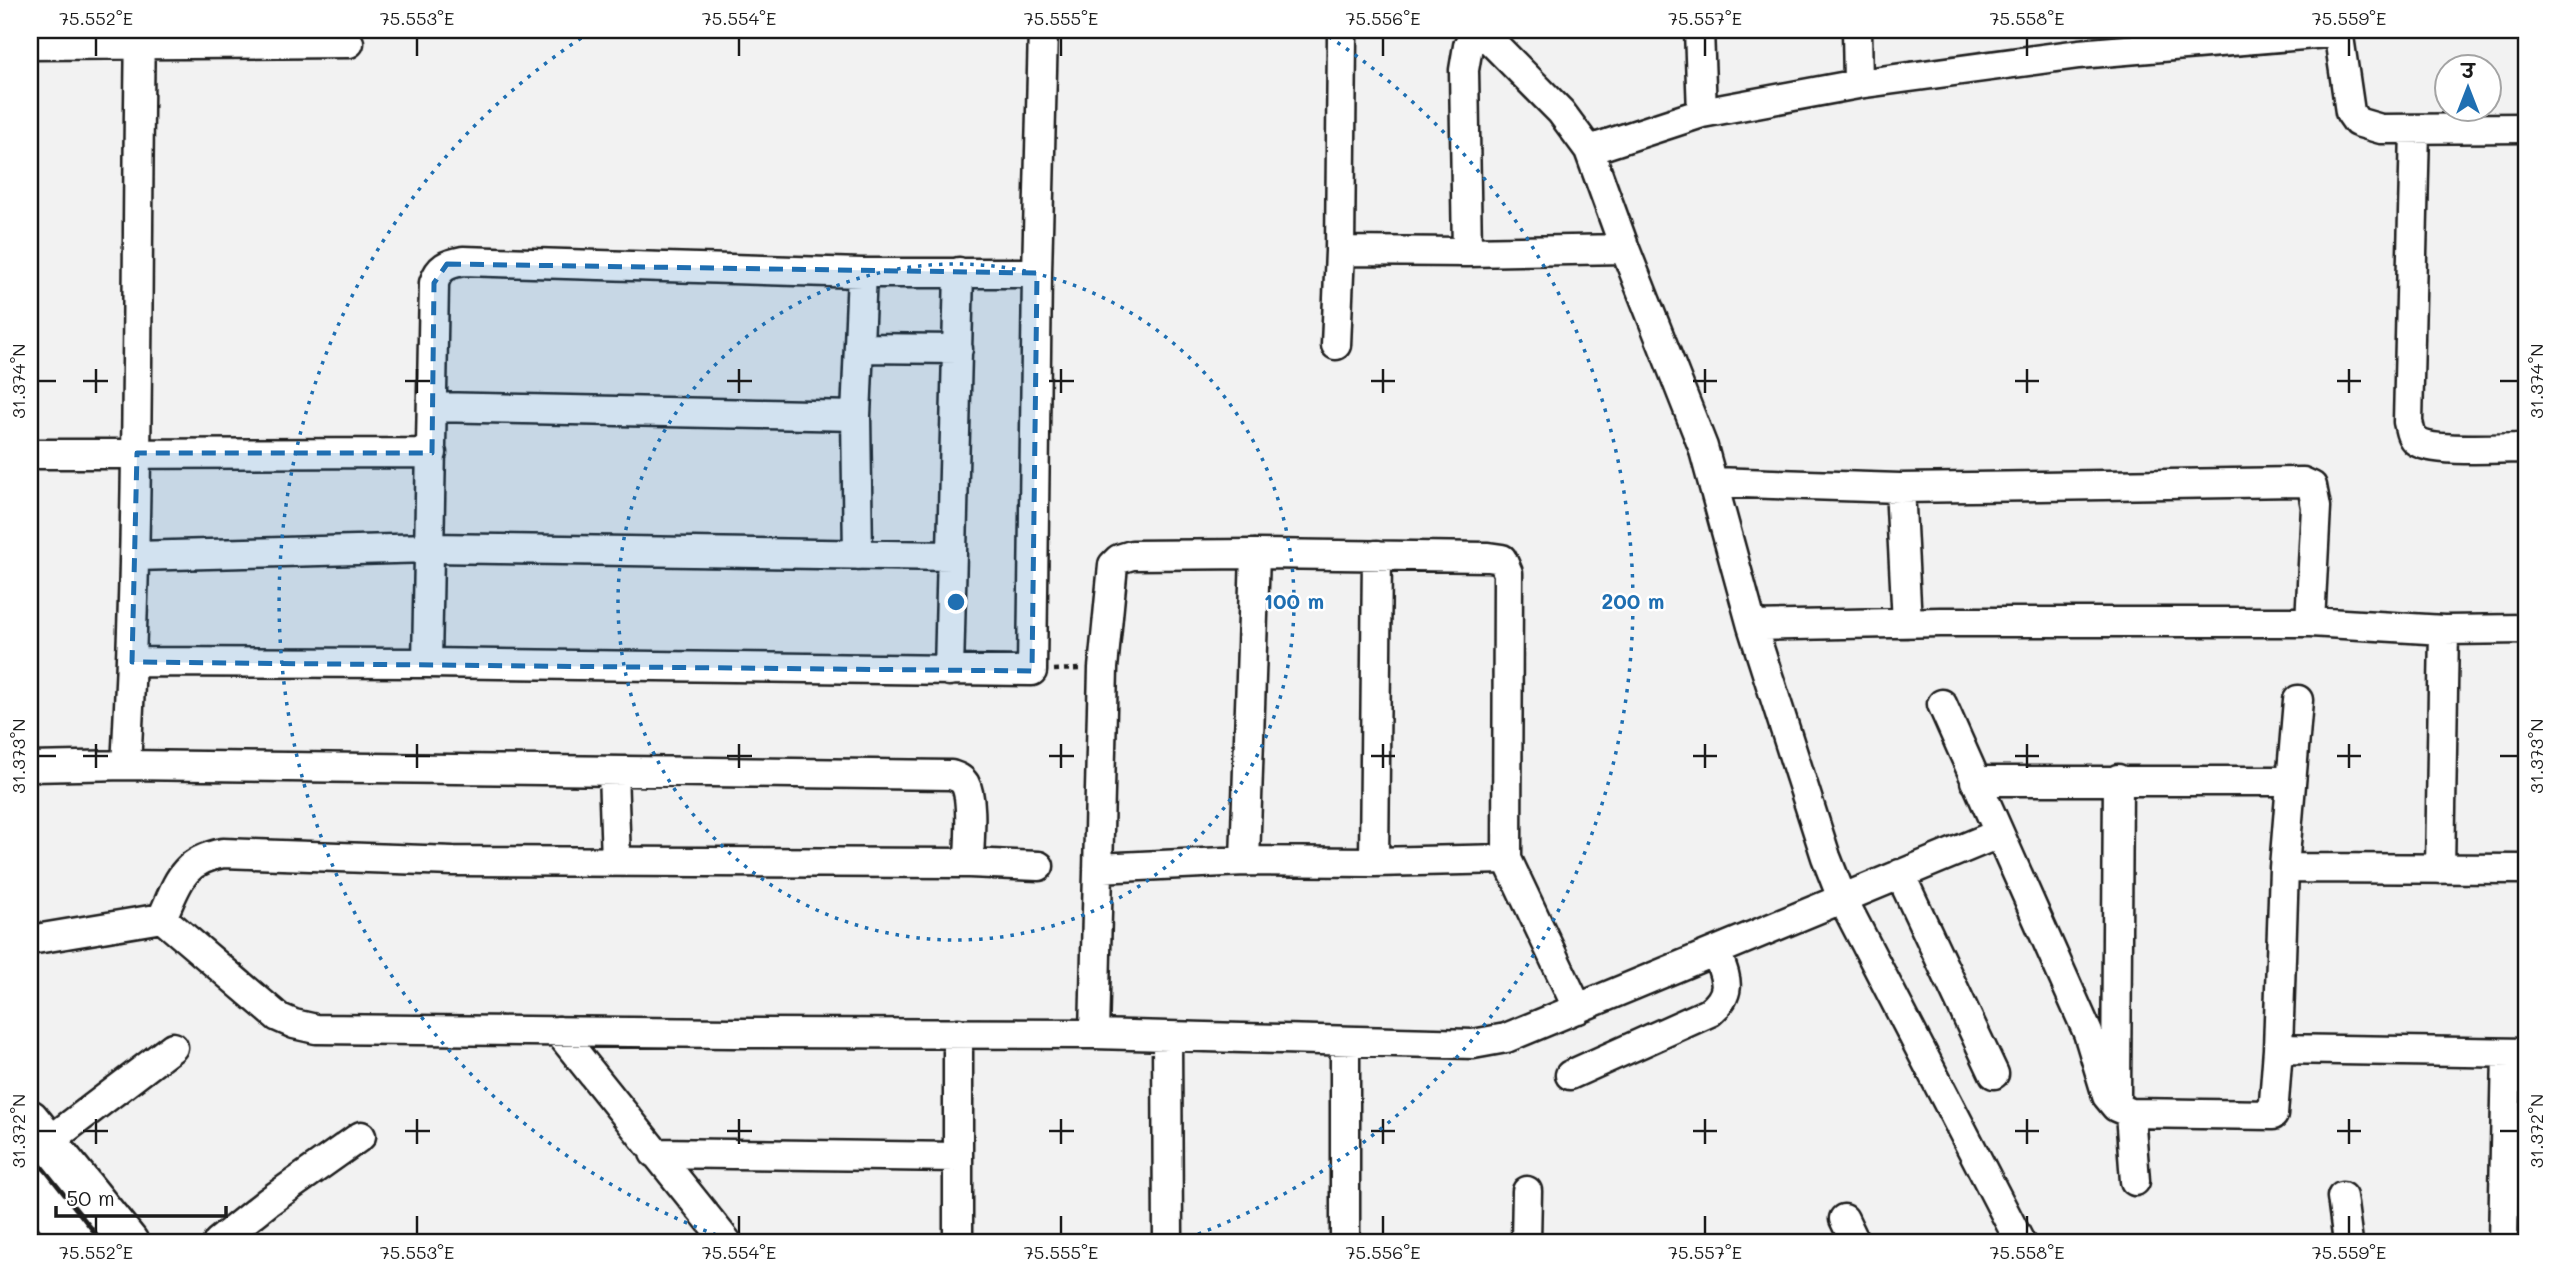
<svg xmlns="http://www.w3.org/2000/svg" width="2556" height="1272" font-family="Mali,'Playpen Sans Deva',sans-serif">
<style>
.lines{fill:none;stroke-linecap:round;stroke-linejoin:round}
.minor-casing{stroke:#1c1c1c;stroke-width:33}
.major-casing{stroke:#1c1c1c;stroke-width:42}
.highway-casing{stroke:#1c1c1c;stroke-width:44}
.path{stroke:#1c1c1c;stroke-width:4.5;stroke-dasharray:5 5;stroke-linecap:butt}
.minor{stroke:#fff;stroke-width:28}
.major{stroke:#fff;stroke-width:37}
.highway{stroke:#fff;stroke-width:38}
.marked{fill:#1f6fb2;fill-opacity:0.2;stroke:#1f6fb2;stroke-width:5;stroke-dasharray:14 9;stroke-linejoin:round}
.ticks{fill:none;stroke:#1c1c1c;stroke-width:2.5}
.ring{fill:none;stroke:#1f6fb2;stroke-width:3.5;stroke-dasharray:3.5 7}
.centre{fill:#1f6fb2;stroke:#fff;stroke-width:3.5}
.ring-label{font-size:21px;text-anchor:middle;font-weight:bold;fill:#1f6fb2;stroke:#fff;stroke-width:5;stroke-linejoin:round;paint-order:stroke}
.neatline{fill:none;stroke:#1c1c1c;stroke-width:2.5}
.ticks-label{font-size:18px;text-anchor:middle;fill:#1c1c1c}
</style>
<rect width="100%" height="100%" fill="#f2f2f2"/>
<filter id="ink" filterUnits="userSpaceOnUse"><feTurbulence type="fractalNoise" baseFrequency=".0143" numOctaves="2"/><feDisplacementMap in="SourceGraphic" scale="14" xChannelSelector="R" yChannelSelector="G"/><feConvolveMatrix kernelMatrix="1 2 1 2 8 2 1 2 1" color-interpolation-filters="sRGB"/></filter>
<g filter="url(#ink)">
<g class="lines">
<defs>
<path id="minor" d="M1344,30L1342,37L1340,251L1467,252L1625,249
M1480,30L1561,112L1589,150L1625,249L1703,447L1752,626L1826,857L1842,898L2020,1242
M1699,30L1702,113
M1857,30L1858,84
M2338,30L2350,112L2357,122L2381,129L2526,128
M30,45L349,43
M2415,129L2408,422C2410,429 2410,436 2416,441C2431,453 2505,448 2526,448
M1589,150L1702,113L1858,84L2079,54L2338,32
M1467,252L1464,70L1468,46L1476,30
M1336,345L1340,251
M860,348L958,349
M432,407L856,416
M30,454L432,453
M1713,482L1900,488L2303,482L2312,486L2316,507L2310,622
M1900,488L1907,623
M858,555L856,416L862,273
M136,556L430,548L952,556
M1752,626L1941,622H2310L2444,630L2526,629
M132,662L427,663L1032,671L1037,273
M427,663L434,283C439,267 447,264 463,261L862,273H1037L1043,30
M949,671L959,272
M1942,704L2088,1033L2107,1096L2116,1107L2130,1113L2273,1115L2278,1049L2284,868L2298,700
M126,765L951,775C957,777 961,778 965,784C974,800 969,844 969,863
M30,767L126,765C140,520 136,275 140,30
M613,771L616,861
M1975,781H2290
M1245,861L1255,554
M1374,862L1377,555
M1098,868L1245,861L1374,862L1507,859
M2284,868L2526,869
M2440,869L2444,630
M1900,874L1994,1074
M162,918C178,883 181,861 223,853L453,861L969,863L1039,866
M30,940L162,918L278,1017L294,1024L316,1029L734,1033L1094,1034L1473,1044L1506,1038L1998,834
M558,1031L727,1242
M958,1033V1242
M1094,1034L1103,668L1113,565L1119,559L1132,555L1255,554L1488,557L1502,559L1508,573L1507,859L1578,1009
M1167,1036L1168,1242
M1345,1042V1242
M2278,1049L2526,1053
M1570,1075L1710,1012C1735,991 1725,977 1716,951
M2116,1095L2118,779
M2130,1113L2135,1181
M48,1142L173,1047
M654,1153L958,1157
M2342,1197L2348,1242
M1844,1219L1855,1242
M218,1242L268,1202L361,1136
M1526,1242L1527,1191
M2503,1242L2507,1053"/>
<path id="major" d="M30,1119L129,1242"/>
<path id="highway" d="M30,1185L75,1242"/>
</defs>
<!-- minor casing -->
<use href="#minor" class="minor-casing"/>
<!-- major casing -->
<use href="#major" class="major-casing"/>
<!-- highway casing -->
<use href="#highway" class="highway-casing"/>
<!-- path -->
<path class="path" d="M1054,670L1080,669"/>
<!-- minor -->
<use href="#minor" class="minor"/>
<!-- major -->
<use href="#major" class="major"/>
<!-- highway -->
<use href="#highway" class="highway"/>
</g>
</g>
<!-- marked area -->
<path class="marked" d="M447,264L1037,273L1032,671L132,662L137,453H432L434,283Z"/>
<!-- ticks -->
<path class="ticks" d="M96,38V56M417,38V56M739,38V56M1061,38V56M1383,38V56M1705,38V56M2027,38V56M2349,38V56M96,369V393M417,369V393M739,369V393M1061,369V393M1383,369V393M1705,369V393M2027,369V393M2349,369V393M38,381H56M83,381H108M405,381H430M727,381H752M1049,381H1074M1371,381H1395M1693,381H1717M2015,381H2039M2337,381H2361M2500,381H2518M96,744V768M417,744V768M739,744V768M1061,744V768M1383,744V768M1705,744V768M2027,744V768M2349,744V768M38,756H56M83,756H108M405,756H430M727,756H752M1049,756H1074M1371,756H1395M1693,756H1717M2015,756H2039M2337,756H2361M2500,756H2518M96,1119V1144M417,1119V1144M739,1119V1144M1061,1119V1144M1383,1119V1144M1705,1119V1144M2027,1119V1144M2349,1119V1144M38,1131H56M83,1131H108M405,1131H430M727,1131H752M1049,1131H1074M1371,1131H1395M1693,1131H1717M2015,1131H2039M2337,1131H2361M2500,1131H2518M96,1216V1234M417,1216V1234M739,1216V1234M1061,1216V1234M1383,1216V1234M1705,1216V1234M2027,1216V1234M2349,1216V1234"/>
<!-- distance rings -->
<g class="ring">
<circle cx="956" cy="602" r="338"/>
<path d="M736 1242A677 677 0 0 1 592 31M1320 31A677 677 0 0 1 1176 1242"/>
</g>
<circle cx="956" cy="602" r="10" class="centre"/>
<g class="ring-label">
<text x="1294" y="609">100 m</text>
<text x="1633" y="609">200 m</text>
</g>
<!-- margin -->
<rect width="2556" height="1272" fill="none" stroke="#fff" stroke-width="77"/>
<!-- north arrow -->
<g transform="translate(2468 88)"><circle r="33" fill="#ffffff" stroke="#a4a4a4" stroke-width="2"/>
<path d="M0-5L12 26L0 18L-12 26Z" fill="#1f6fb2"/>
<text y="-10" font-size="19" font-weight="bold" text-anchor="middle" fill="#1c1c1c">उ</text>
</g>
<!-- scale -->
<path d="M56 1206v10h170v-10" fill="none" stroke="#1c1c1c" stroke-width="3.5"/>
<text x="66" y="1206" font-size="21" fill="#1c1c1c" stroke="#ffffff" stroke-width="5" paint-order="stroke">50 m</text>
<rect x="38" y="38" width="2480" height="1196" class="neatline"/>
<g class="ticks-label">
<text x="96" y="25">75.552°E</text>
<text x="417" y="25">75.553°E</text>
<text x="739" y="25">75.554°E</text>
<text x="1061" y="25">75.555°E</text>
<text x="1383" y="25">75.556°E</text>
<text x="1705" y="25">75.557°E</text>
<text x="2027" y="25">75.558°E</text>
<text x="2349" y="25">75.559°E</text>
<text transform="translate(19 381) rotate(-90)" y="6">31.374°N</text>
<text transform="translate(2537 381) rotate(-90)" y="6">31.374°N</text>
<text transform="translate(19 756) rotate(-90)" y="6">31.373°N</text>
<text transform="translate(2537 756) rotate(-90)" y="6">31.373°N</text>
<text transform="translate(19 1131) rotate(-90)" y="6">31.372°N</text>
<text transform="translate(2537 1131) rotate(-90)" y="6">31.372°N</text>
<text x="96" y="1259">75.552°E</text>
<text x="417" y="1259">75.553°E</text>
<text x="739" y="1259">75.554°E</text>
<text x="1061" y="1259">75.555°E</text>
<text x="1383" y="1259">75.556°E</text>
<text x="1705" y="1259">75.557°E</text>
<text x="2027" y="1259">75.558°E</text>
<text x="2349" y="1259">75.559°E</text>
</g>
</svg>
